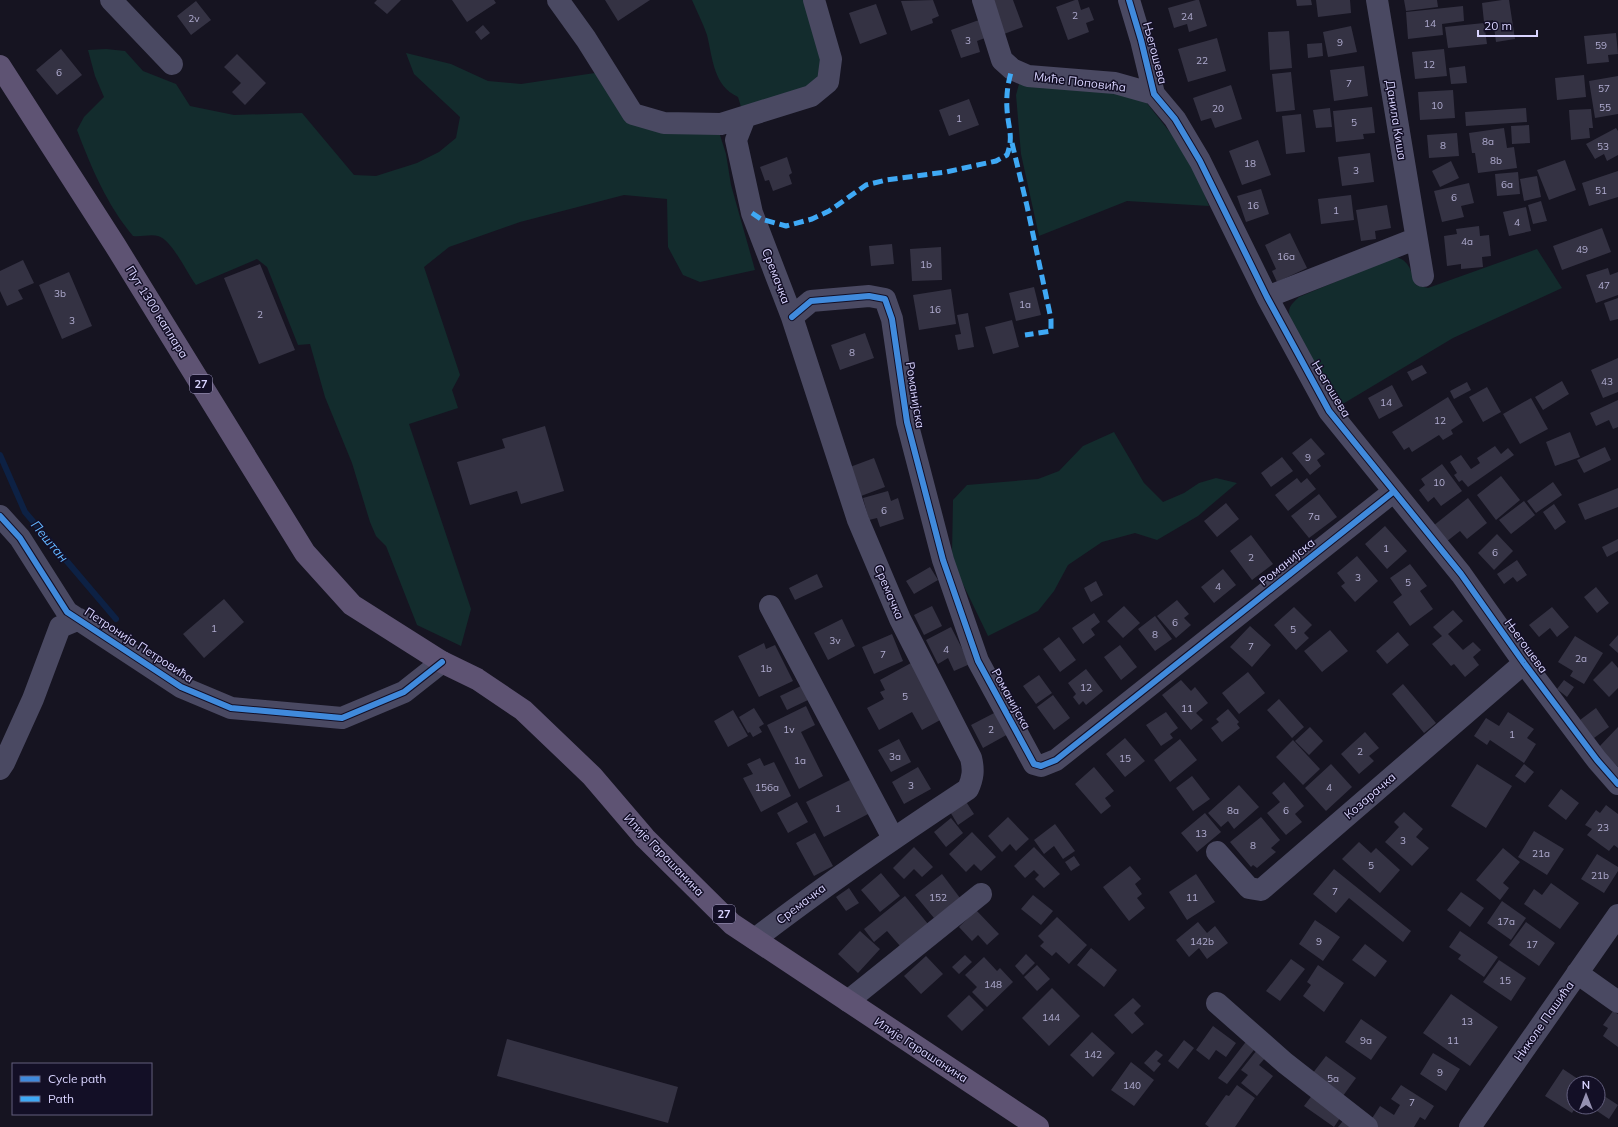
<svg xmlns="http://www.w3.org/2000/svg" width="1618" height="1127" font-family="Mulish,sans-serif">
<style>
.green{fill:#132c2d}
.lines{fill:none;stroke-linecap:round;stroke-linejoin:round}
.stream{stroke:#0d2144;stroke-width:6}
.building{fill:#343243}
.minor{stroke:#4a4962;stroke-width:22}
.major{stroke:#5e5373;stroke-width:22}
.quiet{stroke:#3fa9f5;stroke-width:5;stroke-dasharray:10 5;stroke-linecap:butt}
.cycleway-casing{stroke:#130f26;stroke-width:8}
.cycleway{stroke:#408adc;stroke-width:6}
.labels{text-anchor:middle;stroke-width:3;stroke-linejoin:round;paint-order:stroke}
.number-label{font-size:10px;fill:#b0acd0}
.shield{fill:#130f26;stroke:#9e99be;stroke-width:1}
.shield-label{font-size:11px;font-weight:bold;fill:#d9d4ff}
.street-label{font-size:12px;fill:#d9d4ff;stroke:#130f26}
.water-label{font-size:13px;font-style:italic;fill:#62b6ff;stroke:#130f26}
</style>
<rect width="100%" height="100%" fill="#161421"/>
<!-- green -->
<path class="green" d="M692,0H810L827,62L809,91L742,110L738,97C713,85 713,59 707,35C703,23 697,12 692,0Z
M106,49L125,51L143,71L176,84L190,106L234,115L302,113L354,175L376,176L417,163L439,152L456,138L460,117L414,74L406,53L451,64L488,81L521,84L595,73L617,106L719,132L726,154L731,185L755,270L700,282L683,275L668,247L667,199L624,195L520,222L449,247L424,267L460,375L452,390L458,408L409,424L471,609L461,646L417,625L386,546L376,536L370,522L352,463L325,397L310,344L298,345L267,267L257,259L196,285C187,273 172,240 158,236C151,234 141,237 133,236C107,205 91,167 77,130L84,117L104,97L95,76L88,50Z
M1050,83L1142,97L1173,136L1196,173L1209,206L1127,201L1039,236L1021,154L1016,95L1019,84Z
M1537,249L1562,288L1453,338L1341,405C1328,384 1291,336 1289,312C1289,305 1295,301 1299,297L1395,257C1410,260 1411,272 1416,285L1428,288Z
M1114,432L1144,483L1163,502L1184,493L1199,483L1216,478L1237,483L1198,516L1157,540L1135,533L1102,542L1068,565L1054,591L1038,611L988,636L960,578L952,555L953,500L967,485L1038,479L1059,471L1083,446Z"/>
<g class="lines">
<!-- stream -->
<path class="stream" d="M0,455L25,512L116,619"/>
</g>
<!-- building -->
<path class="building" d="M377,0H401L387,14L374,3Z
M452,0H494L496,3L467,22Z
M605,0H650L618,21Z
M933,0L939,16L932,19L933,23L911,31L901,1Z
M992,0H1013L1023,27L1004,34Z
M1075,0H1078L1081,10L1089,7L1094,20L1086,23L1089,32L1068,40L1056,7Z
M1196,0H1199L1207,26L1189,32L1187,24L1174,28L1168,8Z
M1296,0H1311L1312,5L1297,6Z
M1316,0H1350L1351,13L1318,17Z
M1404,0H1437L1438,7L1406,11Z
M1502,0H1509L1515,39L1496,42L1493,20L1484,22L1482,3Z
M196,1L211,20L191,35L177,16Z
M876,4L887,34L860,44L849,13Z
M1463,6L1464,21L1442,24L1443,35L1408,39L1406,12Z
M979,20L985,38L977,41L980,52L961,58L951,30Z
M1484,23L1487,44L1448,48L1445,27Z
M483,25L490,33L481,40L475,32Z
M1351,26L1357,52L1328,57L1323,32Z
M1289,31L1292,68L1270,70L1268,32Z
M1616,33L1618,54L1608,55L1609,62L1587,64L1584,36Z
M1217,38L1226,71L1188,82L1178,49Z
M1322,43L1323,56L1308,58L1307,44Z
M61,49L82,75L57,95L36,70Z
M1444,49L1447,76L1415,79L1412,52Z
M237,54L266,83L245,105L232,92L241,83L224,67Z
M1364,66L1368,96L1334,101L1330,70Z
M1465,66L1467,83L1451,84L1449,68Z
M1291,72L1295,110L1276,112L1272,74Z
M1584,75L1586,97L1557,100L1555,78Z
M1618,76V114L1595,118L1589,81Z
M1231,85L1242,119L1215,128L1211,118L1201,121L1193,98Z
M1453,90L1455,118L1420,120L1418,92Z
M969,99L979,125L949,136L939,110Z
M1372,107L1375,133L1363,134L1364,139L1336,142L1333,111Z
M1330,108L1332,127L1316,128L1313,110Z
M1526,108L1527,122L1466,126L1465,112Z
M1591,109L1593,128H1589L1590,138L1571,140L1569,110Z
M1301,114L1305,152L1286,154L1282,116Z
M1529,125L1530,143L1512,144L1511,126Z
M1504,128L1507,148L1514,147L1517,168L1478,173L1475,153H1472L1469,133Z
M1616,128L1618,131V155L1607,161L1604,154L1595,159L1586,144Z
M1457,133L1459,156L1429,158L1427,135Z
M1258,140L1271,175L1242,185L1229,151Z
M1370,153L1374,182L1342,186L1338,157Z
M787,157L792,173L789,175L792,184L773,191L769,180L765,181L760,167Z
M1565,160L1576,190L1549,200L1537,170Z
M1451,161L1459,178L1440,187L1432,171Z
M1618,171V197L1589,206L1582,183Z
M1518,172L1520,194L1497,196L1495,174Z
M1537,176L1541,197L1524,201L1520,179Z
M1469,183L1474,203L1461,206L1464,217L1442,222L1434,191Z
M1261,189L1269,214L1246,222L1237,196Z
M1351,195L1354,220L1321,224L1318,199Z
M1541,201L1547,221L1533,224L1528,205Z
M1387,205L1391,228L1375,231L1376,239L1361,241L1356,210Z
M1526,207L1531,231L1509,236L1503,212Z
M1479,226L1480,236L1489,235L1491,256L1482,257L1483,267L1461,269V264L1447,266L1444,236L1457,234L1456,229Z
M1602,228L1611,252L1562,270L1553,246Z
M1290,233L1307,268L1277,282L1272,271L1276,269L1265,245Z
M892,244L894,264L871,266L869,246Z
M941,247L942,280L912,281L910,249Z
M23,260L34,283L18,290L23,299L7,306L0,291V271Z
M260,264L295,350L259,364L224,278Z
M1608,268L1610,275L1618,272V295L1596,303L1586,275Z
M69,272L92,326L62,339L39,285Z
M1034,287L1041,315L1016,321L1009,293Z
M951,289L956,324L919,330L913,295Z
M1618,298V319L1610,321L1604,303Z
M968,313L974,347L958,350L955,335L961,334L957,315Z
M1012,320L1019,347L993,354L985,327Z
M865,333L874,358L840,370L831,345Z
M1618,358V392L1603,398L1591,370Z
M1422,365L1427,373L1412,381L1407,372Z
M1562,381L1569,394L1543,410L1535,397Z
M1467,382L1471,390L1454,399L1450,391Z
M1392,385L1403,406L1379,419L1368,398Z
M1487,387L1501,412L1483,422L1469,397Z
M1448,397L1463,422L1451,430L1453,434L1443,440L1439,435L1412,452L1409,447L1404,450L1392,432Z
M1531,398L1548,429L1520,444L1503,414Z
M1618,400V427L1613,429L1609,420L1596,426L1590,413Z
M545,426L564,491L521,504L517,491L470,505L457,462L505,448L502,439Z
M1570,432L1580,457L1555,466L1546,442Z
M1311,438L1325,454L1317,460L1321,466L1310,475L1292,453Z
M1495,446L1501,454L1508,448L1514,455L1468,487L1462,480L1459,482L1454,475L1457,473L1450,462L1461,455L1471,469L1480,463L1477,458Z
M1605,447L1611,460L1584,473L1577,460Z
M1282,457L1293,471L1271,487L1261,473Z
M874,458L885,487L861,496L850,467Z
M1442,464L1462,491L1441,506L1434,497L1428,502L1419,490L1425,485L1421,479Z
M1501,476L1520,500L1496,520L1477,495Z
M1297,478L1301,483L1307,478L1316,489L1288,511L1275,495Z
M1553,482L1562,495L1536,513L1527,501Z
M1618,488V507L1585,520L1578,504Z
M888,491L891,501L898,498L904,519L880,527L877,518L869,520L863,498Z
M1319,494L1337,517L1309,538L1291,516Z
M1468,498L1487,523L1467,539L1460,531L1446,542L1433,526Z
M1524,501L1535,515L1511,534L1499,520Z
M1226,503L1239,519L1217,537L1204,521Z
M1554,504L1566,522L1555,530L1543,512Z
M1385,526L1407,551L1387,569L1365,544Z
M1497,534L1513,551L1494,570L1478,553Z
M1251,535L1273,564L1252,580L1230,551Z
M1618,539V551L1607,557L1602,547Z
M1357,556L1378,581L1355,602L1341,586L1345,583L1337,573Z
M1517,560L1527,575L1517,582L1513,577L1504,584L1497,574Z
M1410,564L1427,586L1420,591L1433,609L1410,626L1393,602L1402,595L1390,578Z
M930,567L938,580L914,594L906,581Z
M1223,569L1236,585L1214,603L1201,587Z
M817,574L823,587L795,600L789,588Z
M1096,581L1103,595L1091,602L1084,588Z
M1596,587L1609,603L1597,613L1584,597Z
M224,599L244,622L204,658L183,634Z
M1177,600L1189,614L1184,618L1191,625L1176,638L1157,616Z
M932,606L942,626L924,635L914,615Z
M1124,606L1140,623L1123,638L1107,621Z
M1294,607L1312,625L1304,633L1309,638L1296,650L1274,625Z
M1552,607L1569,627L1557,637L1550,628L1539,637L1529,625Z
M1453,610L1463,621L1448,634L1463,650L1473,642L1481,650L1473,657L1479,665L1465,677L1454,664L1451,666L1432,644L1442,636L1433,627Z
M1094,613L1100,622L1091,629L1095,635L1083,644L1072,628Z
M1155,616L1172,639L1155,651L1138,629Z
M842,619L855,646L828,660L814,633Z
M1250,626L1271,645L1252,667L1230,647Z
M951,627L970,664L954,671L948,658L938,664L926,640Z
M1330,630L1348,651L1322,672L1304,651Z
M1398,632L1409,645L1387,664L1376,651Z
M892,634L903,661L874,674L862,647Z
M1618,635V653L1609,645Z
M1575,636L1603,653L1584,684L1570,676L1573,671L1558,662Z
M1059,637L1076,660L1060,672L1043,649Z
M764,643L766,649L775,645L793,681L759,697L738,656Z
M1120,645L1137,667L1121,680L1104,657Z
M1612,661L1618,668V688L1609,697L1593,680Z
M911,663L942,719L922,730L912,712L879,730L867,708L884,699L880,692L885,690L880,680Z
M1086,669L1103,691L1086,705L1083,701L1079,705L1073,697L1076,694L1068,683Z
M1248,672L1265,693L1239,714L1222,693Z
M1039,675L1052,693L1036,704L1023,686Z
M1181,680L1191,691L1195,687L1208,703L1196,713L1203,720L1191,730L1162,695Z
M1564,680L1574,687L1567,697L1557,689Z
M1403,684L1436,723L1424,733L1392,694Z
M801,686L808,700L787,710L780,696Z
M1053,695L1070,718L1054,730L1037,707Z
M1279,699L1304,727L1292,738L1267,710Z
M806,706L815,725L801,732L823,776L799,789L767,725Z
M754,708L764,724L759,727L762,732L753,737L750,732L748,733L739,717Z
M1596,708L1609,727L1594,738L1580,720Z
M1228,709L1239,722L1237,724L1240,728L1222,742L1211,728L1219,722L1216,719Z
M733,710L748,736L728,747L714,721Z
M998,711L1010,733L983,748L971,725Z
M1166,712L1178,728L1170,734L1173,738L1161,746L1146,725Z
M1508,712L1534,729L1527,738L1536,744L1524,763L1490,740L1487,745L1474,736L1486,718L1499,726Z
M1310,727L1323,741L1309,755L1295,741Z
M1618,727V767L1598,748Z
M1365,732L1379,748L1369,756L1374,761L1359,774L1341,754Z
M1125,738L1145,761L1125,777L1106,754Z
M899,739L911,762L891,772L878,750Z
M1180,739L1197,760L1170,782L1154,760Z
M1293,740L1320,769L1303,785L1276,757Z
M760,758L764,766L774,762L791,796L761,812L743,778L753,774L747,764Z
M1331,764L1352,787L1326,811L1305,788Z
M1477,764L1512,786L1486,828L1451,806Z
M1524,764L1534,772L1525,783L1515,776Z
M918,767L931,789L904,804L892,782Z
M1094,767L1114,791L1105,798L1111,806L1101,814L1075,784Z
M1192,776L1210,799L1193,811L1176,788Z
M852,779L870,813L824,837L806,802Z
M1284,782L1304,806L1295,814L1302,822L1286,835L1267,813L1280,802L1272,793Z
M1239,785L1259,807L1234,829L1228,821L1221,827L1208,813Z
M1561,789L1579,803L1566,820L1548,806Z
M965,800L974,814L958,825L949,810Z
M797,802L808,822L788,833L777,813Z
M1606,805L1618,814V848L1614,845L1609,851L1587,835L1592,829L1585,825L1596,810L1600,813Z
M1404,812L1423,829L1416,837L1429,848L1412,866L1385,842L1399,827L1394,822Z
M1205,813L1221,832L1197,852L1181,833Z
M1008,817L1029,839L1016,851L1010,844L1002,852L988,836Z
M1261,817L1280,840L1271,848L1276,852L1257,868L1253,865L1251,867L1230,842Z
M951,818L963,833L946,847L934,832Z
M1055,824L1075,851L1063,859L1054,846L1044,854L1034,840Z
M1534,831L1564,849L1547,875L1518,857Z
M972,832L996,857L981,871L974,864L966,872L949,854Z
M815,833L833,866L814,876L796,843Z
M1359,842L1371,853L1376,848L1400,870L1380,893L1342,859Z
M914,847L933,867L922,877L914,869L904,879L893,868Z
M1034,847L1060,874L1044,888L1035,879L1039,875L1034,870L1025,878L1014,866Z
M1503,848L1520,862L1503,883L1509,888L1500,900L1476,880Z
M1597,854L1618,867V871L1604,893L1581,879Z
M1074,856L1080,865L1071,871L1065,862Z
M1130,866L1141,879L1135,884L1142,894L1137,898L1145,908L1129,921L1103,887Z
M1334,869L1411,931L1403,942L1349,898L1336,913L1313,894Z
M881,873L900,896L880,912L861,890Z
M942,874L960,898L934,918L915,895Z
M1196,874L1215,902L1187,920L1169,892Z
M1551,883L1579,903L1560,929L1524,904L1534,889L1542,895Z
M849,888L859,903L846,911L836,897Z
M1461,892L1484,908L1470,927L1447,910Z
M1033,895L1053,911L1041,925L1021,909Z
M905,896L928,924L900,946L887,931L874,942L864,929Z
M1502,901L1526,918L1511,940L1487,923Z
M976,910L999,934L987,945L978,935L972,941L959,927Z
M1057,917L1087,945L1069,964L1056,952L1052,956L1040,946L1044,942L1038,936Z
M1315,920L1340,937L1323,961L1299,944Z
M1198,922L1207,933L1215,926L1228,943L1207,959L1199,948L1189,957L1176,940Z
M1526,922L1555,943L1539,966L1509,945Z
M860,931L880,949L858,973L838,954Z
M1460,931L1498,957L1484,977L1458,959L1461,955L1449,947Z
M1365,944L1387,961L1375,977L1352,960Z
M1091,948L1117,970L1104,987L1077,965Z
M1026,954L1035,963L1023,975L1015,966Z
M965,955L972,962L959,974L952,967Z
M926,956L943,974L921,994L904,976Z
M984,957L997,971L1000,968L1013,982L987,1007L972,992L977,987L965,975Z
M1291,959L1305,969L1280,1001L1266,991Z
M1499,960L1526,978L1511,1001L1483,982Z
M1037,965L1050,979L1037,991L1024,977Z
M1318,965L1344,983L1324,1012L1303,996L1311,985L1307,982Z
M1052,988L1080,1016L1049,1046L1022,1018Z
M1451,994L1498,1027L1470,1066L1423,1033Z
M969,995L984,1010L962,1031L947,1016Z
M1133,998L1141,1006L1134,1013L1144,1024L1132,1034L1114,1015Z
M1613,1011L1618,1014V1047L1603,1036L1608,1028L1603,1025Z
M1361,1019L1387,1037L1371,1060L1345,1042Z
M1213,1026L1236,1043L1226,1057L1216,1050L1209,1060L1196,1050Z
M1092,1032L1115,1053L1093,1077L1070,1055Z
M507,1039L678,1087L668,1123L497,1076Z
M1248,1039L1257,1046L1227,1084L1218,1078Z
M1184,1040L1194,1048L1178,1069L1168,1061Z
M1156,1050L1163,1055L1157,1061L1161,1064L1154,1072L1144,1063Z
M1257,1050L1266,1057L1259,1065L1273,1076L1257,1096L1241,1083L1248,1075L1241,1070Z
M1433,1053L1460,1069L1446,1091L1420,1074Z
M1326,1056L1356,1078L1340,1100L1309,1078Z
M1131,1062L1154,1080L1134,1106L1111,1090Z
M1563,1069L1584,1083H1574V1107H1576L1572,1113L1545,1096Z
M1237,1085L1255,1098L1235,1127H1209L1205,1124L1226,1095L1229,1096Z
M1401,1085L1434,1106L1425,1120L1420,1117L1414,1127H1375L1369,1123L1380,1106L1394,1115L1400,1105L1391,1099Z
M1598,1092L1618,1105L1609,1119L1591,1107H1598Z
M1313,1094L1342,1115L1334,1127L1304,1106Z
M1346,1117L1358,1127H1338Z"/>
<g class="lines">
<!-- minor -->
<path class="minor" d="M111,0L172,64
M558,0L586,39L633,114L664,123L721,124L811,96L828,82L831,59L814,0
M983,0L1002,60L1012,69L1028,76L1115,83L1154,94
M1129,0L1141,40L1154,94L1175,119L1200,161L1267,297L1329,411L1461,574L1524,663L1597,760L1618,784
M1377,0L1423,276
M745,117L736,140L752,213L792,317L858,520L900,619L971,758C974,770 973,778 968,789C895,837 824,886 755,939
M1267,297L1415,239
M792,317L811,301L869,296L885,299L892,319L907,422L943,560L978,661L1034,764L1041,766L1056,760L1393,492
M0,516L20,538L67,612L181,687L231,708L342,718L404,692L442,662
M770,606L893,838
M0,769L4,763L33,699L60,627L79,619
M1217,852L1249,888L1261,890L1524,663
M1577,973L1618,1002
M848,1001L981,894
M1217,1003L1285,1063L1367,1127
M1470,1127L1618,915"/>
<!-- major -->
<path class="major" d="M0,66L115,245L305,553L352,605L442,662L477,679L523,710L592,776L645,838L732,924L1038,1127"/>
<!-- quiet -->
<path class="quiet" d="M1012,143L1027,206L1051,319V331L1025,335
M752,213L761,219L786,226L812,219L829,211L866,185L886,180L946,172L996,161L1007,155C1014,136 1008,128 1007,109C1006,95 1008,82 1012,69"/>
<defs>
<path id="cycleway" d="M1129,0L1141,40L1154,94L1175,119L1200,161L1267,297L1329,411L1461,574L1524,663L1597,760L1618,784
M792,317L811,301L869,296L885,299L892,319L907,422L943,560L978,661L1034,764L1041,766L1056,760L1393,492
M0,516L20,538L67,612L181,687L231,708L342,718L404,692L442,662"/>
</defs>
<!-- cycleway casing -->
<use href="#cycleway" class="cycleway-casing"/>
<!-- cycleway -->
<use href="#cycleway" class="cycleway"/>
</g>
<g class="labels">
<!-- number labels -->
<g class="number-label">
<text x="1075" y="19">2</text>
<text x="1187" y="20">24</text>
<text x="194" y="22">2v</text>
<text x="1430" y="27">14</text>
<text x="968" y="44">3</text>
<text x="1340" y="46">9</text>
<text x="1601" y="49">59</text>
<text x="1202" y="64">22</text>
<text x="1429" y="68">12</text>
<text x="59" y="76">6</text>
<text x="1349" y="87">7</text>
<text x="1604" y="92">57</text>
<text x="1437" y="109">10</text>
<text x="1605" y="111">55</text>
<text x="1218" y="112">20</text>
<text x="959" y="122">1</text>
<text x="1354" y="126">5</text>
<text x="1488" y="145">8a</text>
<text x="1443" y="149">8</text>
<text x="1603" y="150">53</text>
<text x="1496" y="164">8b</text>
<text x="1250" y="167">18</text>
<text x="1356" y="174">3</text>
<text x="1507" y="188">6a</text>
<text x="1601" y="194">51</text>
<text x="1454" y="201">6</text>
<text x="1253" y="209">16</text>
<text x="1336" y="214">1</text>
<text x="1517" y="226">4</text>
<text x="1467" y="245">4a</text>
<text x="1582" y="253">49</text>
<text x="1286" y="260">16a</text>
<text x="926" y="268">1b</text>
<text x="1604" y="289">47</text>
<text x="60" y="297">3b</text>
<text x="1025" y="308">1a</text>
<text x="935" y="313">16</text>
<text x="260" y="318">2</text>
<text x="72" y="324">3</text>
<text x="852" y="356">8</text>
<text x="1607" y="385">43</text>
<text x="1386" y="406">14</text>
<text x="1440" y="424">12</text>
<text x="1308" y="461">9</text>
<text x="1439" y="486">10</text>
<text x="884" y="514">6</text>
<text x="1314" y="520">7a</text>
<text x="1386" y="552">1</text>
<text x="1495" y="556">6</text>
<text x="1251" y="561">2</text>
<text x="1358" y="581">3</text>
<text x="1408" y="586">5</text>
<text x="1218" y="590">4</text>
<text x="1175" y="626">6</text>
<text x="214" y="632">1</text>
<text x="1293" y="633">5</text>
<text x="1155" y="638">8</text>
<text x="835" y="644">3v</text>
<text x="1251" y="650">7</text>
<text x="946" y="653">4</text>
<text x="883" y="658">7</text>
<text x="1581" y="662">2a</text>
<text x="766" y="672">1b</text>
<text x="1086" y="691">12</text>
<text x="905" y="700">5</text>
<text x="1187" y="712">11</text>
<text x="789" y="733">1v</text>
<text x="991" y="733">2</text>
<text x="1512" y="738">1</text>
<text x="1360" y="755">2</text>
<text x="895" y="760">3a</text>
<text x="1125" y="762">15</text>
<text x="800" y="764">1a</text>
<text x="911" y="789">3</text>
<text x="767" y="791">156a</text>
<text x="1329" y="791">4</text>
<text x="838" y="812">1</text>
<text x="1233" y="814">8a</text>
<text x="1286" y="814">6</text>
<text x="1603" y="831">23</text>
<text x="1201" y="837">13</text>
<text x="1403" y="844">3</text>
<text x="1253" y="849">8</text>
<text x="1541" y="857">21a</text>
<text x="1371" y="869">5</text>
<text x="1600" y="879">21b</text>
<text x="1335" y="895">7</text>
<text x="938" y="901">152</text>
<text x="1192" y="901">11</text>
<text x="1506" y="925">17a</text>
<text x="1202" y="945">142b</text>
<text x="1319" y="945">9</text>
<text x="1532" y="948">17</text>
<text x="1505" y="984">15</text>
<text x="993" y="988">148</text>
<text x="1051" y="1021">144</text>
<text x="1467" y="1025">13</text>
<text x="1366" y="1044">9a</text>
<text x="1453" y="1044">11</text>
<text x="1093" y="1058">142</text>
<text x="1440" y="1076">9</text>
<text x="1333" y="1082">5a</text>
<text x="1132" y="1089">140</text>
<text x="1412" y="1106">7</text>
</g>
<!-- shield labels -->
<g class="shield">
<rect x="190" y="375" width="22" height="18" rx="3"/>
<rect x="713" y="905" width="22" height="18" rx="3"/>
</g>
<g class="shield-label">
<text x="201" y="388">27</text>
<text x="724" y="918">27</text>
</g>
<!-- street labels -->
<g class="street-label">
<text transform="translate(1155 53) rotate(75)" y="4">Његошева</text>
<text transform="translate(1080 82) rotate(7)" y="4">Миће Поповића</text>
<text transform="translate(1396 120) rotate(81)" y="4">Данила Киша</text>
<text transform="translate(776 276) rotate(69)" y="4">Сремачка</text>
<text transform="translate(157 312) rotate(58)" y="4">Пут 1300 каплара</text>
<text transform="translate(1331 389) rotate(59)" y="4">Његошева</text>
<text transform="translate(915 395) rotate(81)" y="4">Романијска</text>
<text transform="translate(1287 562) rotate(-39)" y="4">Романијска</text>
<text transform="translate(889 592) rotate(67)" y="4">Сремачка</text>
<text transform="translate(139 645) rotate(33)" y="4">Петронија Петровића</text>
<text transform="translate(1526 646) rotate(54)" y="4">Његошева</text>
<text transform="translate(1011 699) rotate(61)" y="4">Романијска</text>
<text transform="translate(1370 796) rotate(-41)" y="4">Козарачка</text>
<text transform="translate(664 855) rotate(46)" y="4">Илије Гарашанина</text>
<text transform="translate(801 904) rotate(-37)" y="4">Сремачка</text>
<text transform="translate(1544 1021) rotate(-55)" y="4">Николе Пашића</text>
<text transform="translate(921 1050) rotate(33)" y="4">Илије Гарашанина</text>
</g>
<!-- water labels -->
<g class="water-label">
<text transform="translate(50 541) rotate(50)" y="5">Пештан</text>
</g>
</g>
<!-- legend -->
<rect x="12" y="1063" width="140" height="52" fill="#130f26" stroke="#625e7d"/>
<rect x="20" y="1076" width="20" height="6" fill="#408adc" stroke="#625e7d"/>
<text x="48" y="1083" font-size="12" fill="#d9d4ff">Cycle path</text>
<rect x="20" y="1096" width="20" height="6" fill="#3fa9f5" stroke="#625e7d"/>
<text x="48" y="1103" font-size="12" fill="#d9d4ff">Path</text>
<!-- north arrow -->
<g transform="translate(1586 1095)"><circle r="19" fill="#130f26" stroke="#625e7d"/>
<path d="M0-3L7 15L0 10L-7 15Z" fill="#9591b1"/>
<text y="-6" font-size="11" font-weight="bold" text-anchor="middle" fill="#d9d4ff">N</text>
</g>
<!-- scale -->
<path d="M1478 30v6h59v-6" fill="none" stroke="#d9d4ff" stroke-width="2"/>
<text x="1484" y="30" font-size="12" fill="#d9d4ff" stroke="#130f26" stroke-width="3" paint-order="stroke">20 m</text>
</svg>
